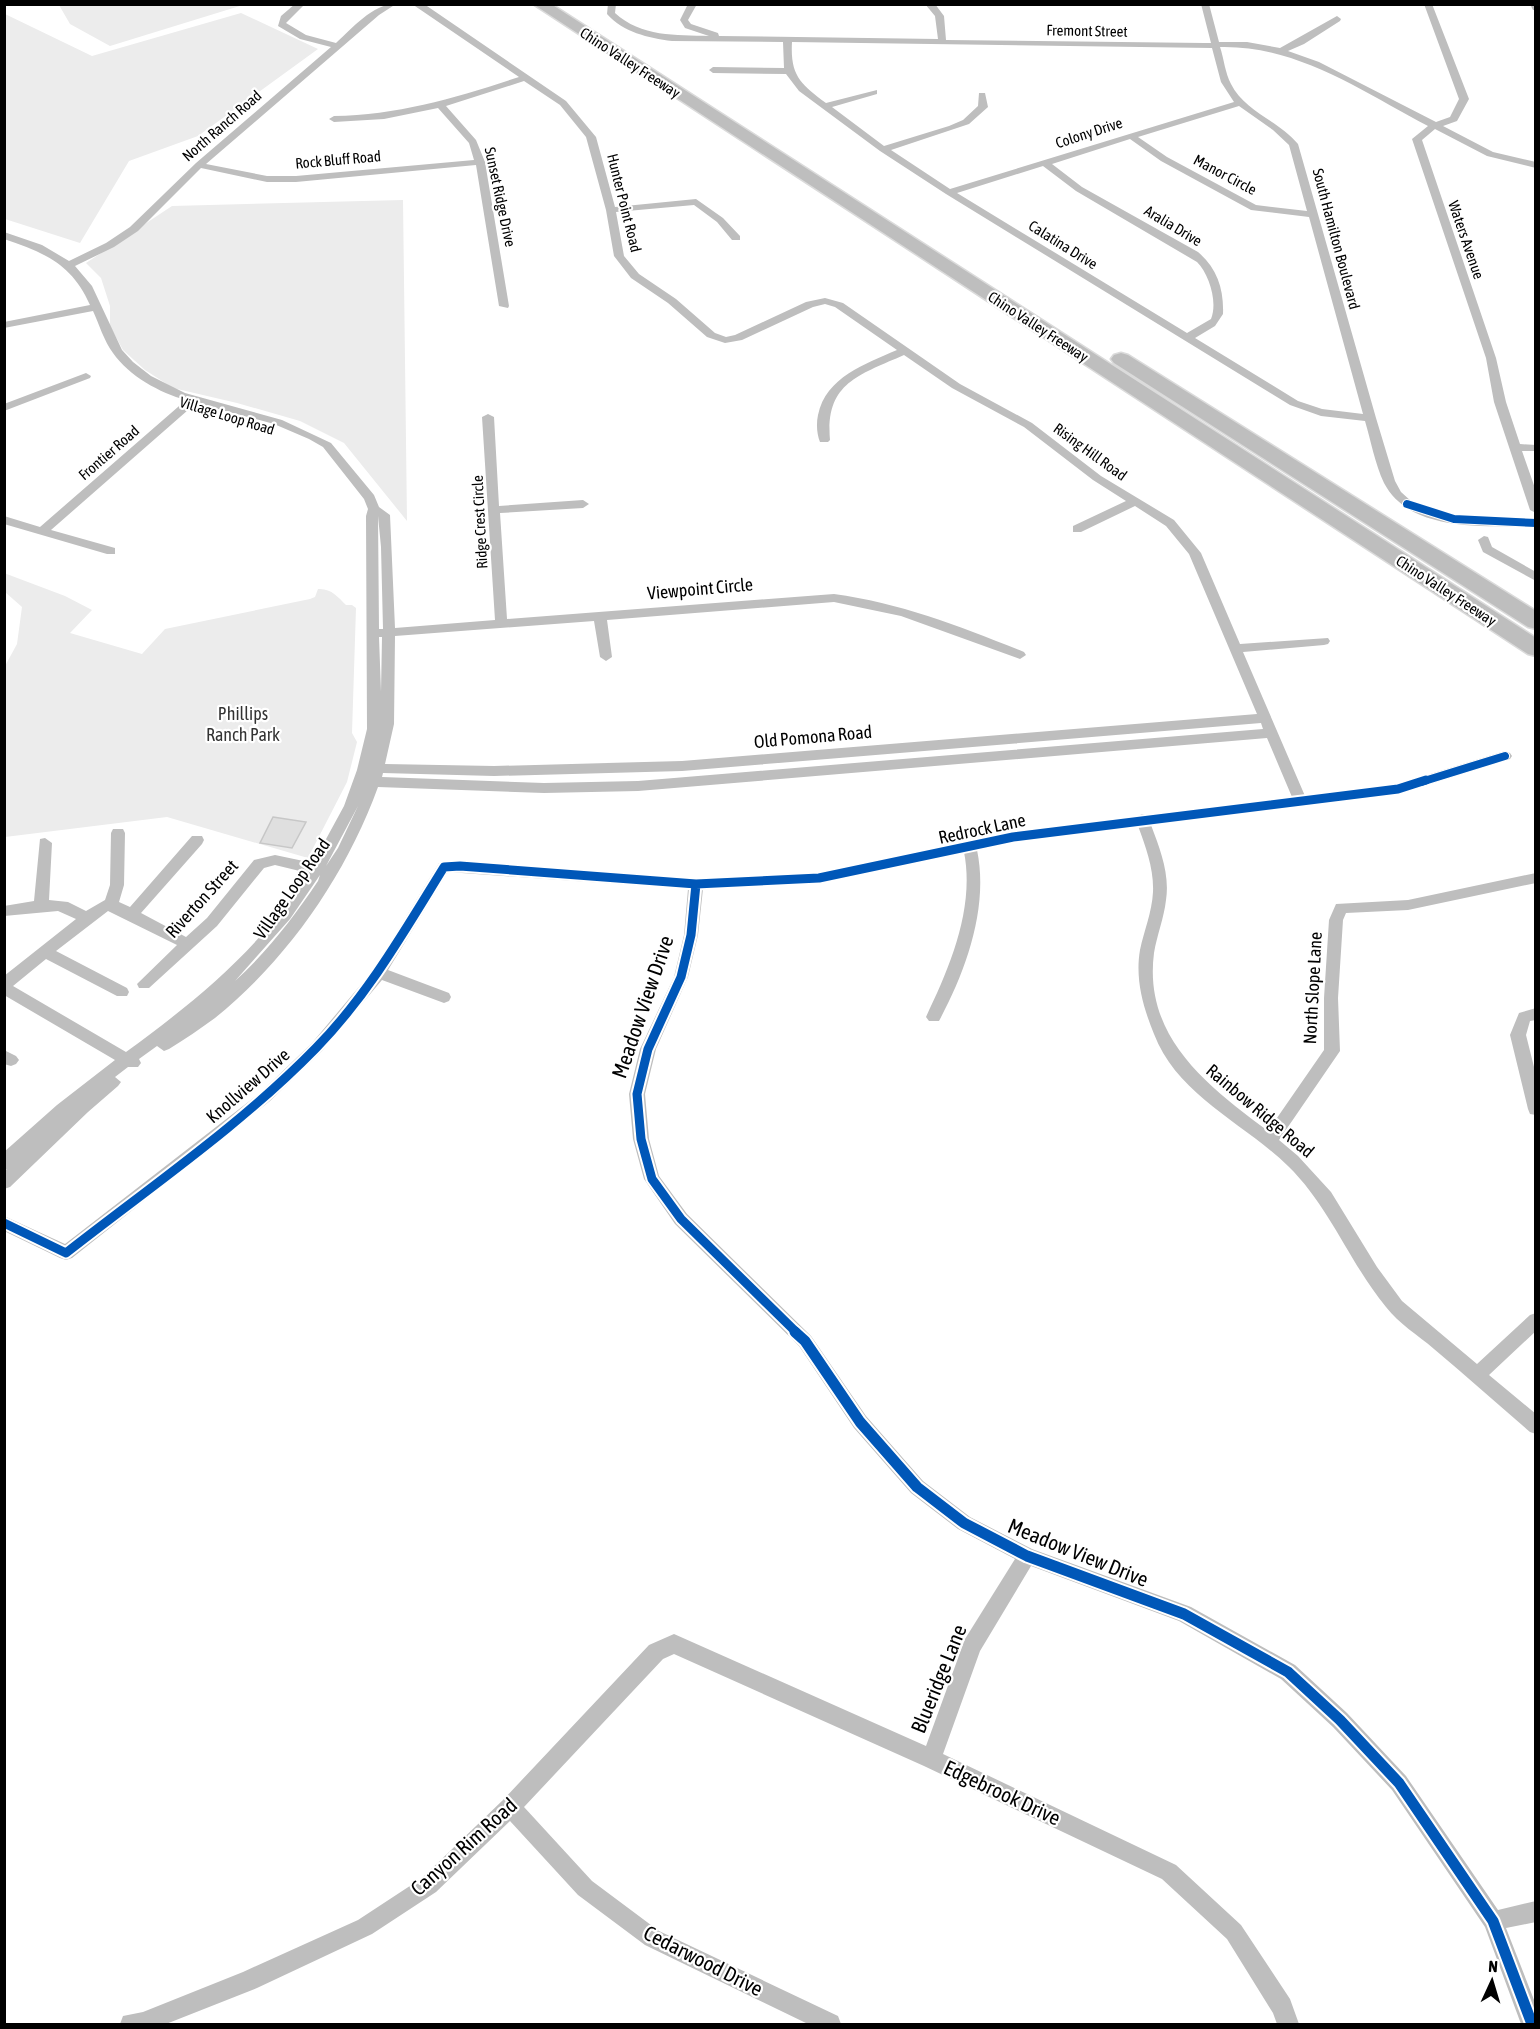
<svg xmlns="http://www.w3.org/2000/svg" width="1540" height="2029" font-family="'Asap Condensed',sans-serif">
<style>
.green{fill:#ececec}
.building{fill:#dfdfdf;stroke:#c7c7c7;stroke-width:1.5}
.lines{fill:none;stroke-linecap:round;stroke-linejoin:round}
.highway-casing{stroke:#dbdbdb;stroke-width:3}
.street{fill:#bebebe;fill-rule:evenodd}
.highway{fill:#bebebe;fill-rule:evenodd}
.cycleway-far2-casing{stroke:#fff;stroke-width:10}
.cycleway-far1-casing{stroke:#fff;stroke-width:13}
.cycleway-casing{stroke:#fff;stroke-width:15}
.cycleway-far2{stroke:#0057b8;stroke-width:8}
.cycleway-far1{stroke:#0057b8;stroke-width:9}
.cycleway{stroke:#0057b8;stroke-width:11}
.labels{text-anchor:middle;stroke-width:4.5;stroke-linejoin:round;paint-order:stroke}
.far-street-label{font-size:15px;fill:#000;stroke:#fff}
.street-label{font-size:18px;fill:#000;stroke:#fff}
.park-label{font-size:18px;fill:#333;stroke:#fff}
.near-street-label{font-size:21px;fill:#000;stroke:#fff}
</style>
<rect width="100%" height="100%" fill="#fff"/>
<!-- green -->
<path class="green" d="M59,5H243L110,46L70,24Z
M241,13L318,49L198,136L129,161L80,243L5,219V14L92,56Z
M403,200L407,521L344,443L300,421L237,403L173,388L145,370L123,350L110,326V306L101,278L86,263L172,206Z
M4,573L65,596L92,610L70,633L142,654L165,629L310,599L315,597L318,589C331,588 338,597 346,605H352L356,608L352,733L357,742L347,782L308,858L167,817L5,837V666L17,644L22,607L5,592Z"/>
<!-- building -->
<path class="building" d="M273,817L306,822L292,848L260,843Z"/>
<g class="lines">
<defs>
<path id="highway" d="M533,4H551L1536,638V656L1528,654Z
M1121,353L1128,355L1536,611V629L1528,627L1114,363L1111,359L1114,355Z"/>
</defs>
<!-- highway casing -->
<use href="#highway" class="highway-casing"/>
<!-- street -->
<path class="street" d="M295,4H305L286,23L306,35L336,43C353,28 372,4 396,4L379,15L206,164L267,176H296L474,160L469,143L438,108L384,119L334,122L329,119L334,116C399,115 458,97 519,77L412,4H424L566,101L596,137L615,207L696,199L723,218L740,236V240H732L717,222L694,205L616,212L624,256L639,274L676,299L715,333L726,337L735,335L806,302L825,298L843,303L960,384L1032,423L1101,476L1174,520L1201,553L1240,644L1328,638L1330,641L1328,644L1324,645L1243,652L1305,796L1398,784L1505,751L1510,753L1512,756L1510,759L1398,794L1151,825C1160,849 1170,874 1166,900C1164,918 1157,935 1154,953C1143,1038 1209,1087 1268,1131L1324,1050V998L1329,920L1336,904L1408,900L1536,873V883L1408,910L1346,913L1343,920L1338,998L1340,1051L1279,1140L1298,1156L1331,1192L1377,1267L1402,1301L1477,1364L1530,1315L1536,1313V1331L1489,1375L1536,1414V1434L1530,1432C1498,1404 1466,1376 1434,1349C1418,1335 1399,1324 1386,1307C1349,1262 1330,1207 1288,1166C1244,1123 1177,1095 1154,1034C1143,1007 1135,979 1140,950C1144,931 1152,912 1153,892C1154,870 1146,847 1138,826L1013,842L977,850C989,907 966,971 939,1021H929L926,1017C950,967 975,908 964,852L819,883L703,889L698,935L688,977L656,1049L645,1094L649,1139L659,1176L687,1214L811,1336L866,1416L923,1481L970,1517L1032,1549L1191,1607L1295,1665L1347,1713L1406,1776L1498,1910L1536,1901V1922L1506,1928L1536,2005V2024H1521L1485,1927L1392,1790L1333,1727L1281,1679L1179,1621L1031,1566L980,1651L943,1754L1176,1865L1241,1925L1290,1999L1299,2024H1277L1273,2013L1227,1939L1162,1879L924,1766L674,1654L663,1659L524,1807L592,1881L659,1931L838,2016L841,2024H808L645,1945L578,1895L510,1821L436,1892L372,1934L257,1988L166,2024H120L123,2016L143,2012L243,1972L358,1920L422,1878L503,1800L649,1645L674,1634L926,1746L965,1639L1015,1559L958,1529L911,1493L854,1428L799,1346L675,1224L644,1179L633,1139L629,1094L640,1049L674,977L684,935L688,889L448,872L388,970L449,993L451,997L449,1001L444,1003L382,980L322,1051L270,1101L72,1258L66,1260L60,1258L4,1231V1216L65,1244L260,1093L312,1043L374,969L439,863L460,861L696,879L819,873L1013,832L1136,817L1142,814L1147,815L1292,797L1267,738L638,791L544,793L378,787C346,875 288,959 215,1018C200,1029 185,1039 169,1049L164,1051L157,1046L139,1059L141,1063L138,1067H128L115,1077L121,1082L118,1086L88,1112L10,1187L4,1189V1171L7,1169L4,1170V1152L57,1105L115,1060L4,995V976L76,919L58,911L4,916V906L34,901L40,839L45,838L52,843L49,900L68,902L86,911L105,900L110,885L111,833L113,829H123L125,833L124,885L119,902L130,907L192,836H202L204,840L202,844L141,913L186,937L207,918L254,860L275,855L313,863L344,806L357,770L367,729L366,516L368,509L364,499L323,447L309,439L274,424L196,403L51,530L115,548V554H107L4,524V516L40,527L186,400C160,393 129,376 113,353C104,341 99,324 93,311L4,328V322L90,305C72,264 45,253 4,239V232L42,245L69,261L106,243L130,227L196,163L331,47L300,39L278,26L281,16ZM524,81L560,105L586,137L606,210L614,256L631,278L668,303L707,337L725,343L742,340L813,307L825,304L835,307L897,350C865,364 826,377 818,415C816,424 817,435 820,442H828L830,440C825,383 859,375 904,355L952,388L1024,427L1093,480L1126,501L1073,526V532H1081L1135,506L1166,526L1189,554L1257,714L682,761L494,766L385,764L394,724L395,636L594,621L600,657L606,661L612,657L607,620L834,602L901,616L1020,659L1026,655L1024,652C962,627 901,603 834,594L507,619L500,513L583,508L589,504L583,500L499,506L494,417L488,414L482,417L495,620L395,628L390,515L379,507L374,495L331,443L282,420L185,393L151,376L133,362L122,350L92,286L75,266L114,247L138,231L201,168L267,182H296L476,165L499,306L508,308L509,306L485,162L476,140L446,106ZM378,516L381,547L383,629H379ZM379,637H382L381,692ZM1261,723L1263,729L638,781L544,783L382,777L383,773L494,776L682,771ZM358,806L338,848L326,866ZM275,865L308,873C262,947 196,1001 126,1052L13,986L46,959L117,996H127L129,992L127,988L56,951L108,911L177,945L137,984L139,988H149L217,926L264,868ZM320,875L318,881C294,917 267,952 235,981L290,919Z
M608,4H616L615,13C641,37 676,35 709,36L685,28L680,20L688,4H697L688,20L691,24L718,33L719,36L938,39L935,16L925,4H935L944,16L946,40L1204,43H1211L1201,4H1209L1219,42H1247L1280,48L1337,16L1341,19L1340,21L1304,44L1288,51L1319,62L1436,122L1450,117L1459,99L1424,4H1432L1469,99L1457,121L1443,126L1493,152L1536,162V168L1487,156L1435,129L1422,140L1496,358L1506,402L1520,444L1536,445V451H1522L1536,491V513L1530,510L1494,402L1486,358L1412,139L1428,126C1363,92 1297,45 1220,47C1224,59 1225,73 1231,84C1244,111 1279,121 1298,144L1376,418L1395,481L1401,492L1411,501L1431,510L1455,516L1536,519V527C1487,525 1411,534 1384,483C1375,464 1371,441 1365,421L1321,416L1290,405L946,194L880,151L799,91L786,74L713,73L709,70L713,67L784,68L783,42L672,41C648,38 623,32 607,14ZM792,42L1212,48L1221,82L1234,102L950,189L891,150L969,124L988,107L985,93H979L978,106L963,120L949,126L884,146L832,107L877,94V90L826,103C801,84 790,76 792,42ZM1239,106L1273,130L1289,145L1307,211L1256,205L1167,157L1138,137ZM1130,139L1161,161L1251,210L1309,217L1363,414L1322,409L1298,401L1195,338L1215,326L1223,314C1224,289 1217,268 1198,252L1082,187L1052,164ZM1043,166L1076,191L1197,262C1209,274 1218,302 1211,319L1187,333L957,193Z
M1530,4H1536V10H1533Z
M86,373L91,376L90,378L4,411V404Z
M1484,536L1488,537L1492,547L1536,572V581L1483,552L1478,540Z
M1536,1008V1020L1530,1021L1526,1035L1536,1075V1115L1530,1114L1528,1109L1510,1035L1519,1013Z
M4,1050L16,1056L19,1060L16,1064L11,1066L4,1064Z"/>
<!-- highway -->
<use href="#highway" class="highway"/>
<defs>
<path id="cycleway-far2" d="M1407,504L1454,519L1536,523
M1421,782L1505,756"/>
<path id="cycleway-far1" d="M696,884L691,935L681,977L648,1049L637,1094L641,1139L652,1179L681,1219L797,1333
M4,1223L66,1253C150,1187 241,1125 316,1048C368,995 405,930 444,867L460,866L696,884L819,878L1013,837L1398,789L1426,780"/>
<path id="cycleway" d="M795,1332L805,1341L860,1422L917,1487L964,1523L1027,1556L1184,1614L1288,1672L1340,1720L1399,1783L1493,1921L1532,2024"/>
</defs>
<!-- cycleway-far2 casing -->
<use href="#cycleway-far2" class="cycleway-far2-casing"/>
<!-- cycleway-far1 casing -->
<use href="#cycleway-far1" class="cycleway-far1-casing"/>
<!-- cycleway casing -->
<use href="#cycleway" class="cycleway-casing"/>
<!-- cycleway-far2 -->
<use href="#cycleway-far2" class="cycleway-far2"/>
<!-- cycleway-far1 -->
<use href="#cycleway-far1" class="cycleway-far1"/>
<!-- cycleway -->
<use href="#cycleway" class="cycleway"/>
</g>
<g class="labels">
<!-- far-street labels -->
<g class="far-street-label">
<text transform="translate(1087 31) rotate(1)" y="5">Fremont Street</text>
<text transform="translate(630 63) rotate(33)" y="5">Chino Valley Freeway</text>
<text transform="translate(222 126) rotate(-41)" y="5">North Ranch Road</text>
<text transform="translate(1089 133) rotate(-18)" y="5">Colony Drive</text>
<text transform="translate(338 160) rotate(-5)" y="5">Rock Bluff Road</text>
<text transform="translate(1225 175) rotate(28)" y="5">Manor Circle</text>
<text transform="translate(500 197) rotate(78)" y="5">Sunset Ridge Drive</text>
<text transform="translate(624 203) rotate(76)" y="5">Hunter Point Road</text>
<text transform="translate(1173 226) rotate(31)" y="5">Aralia Drive</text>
<text transform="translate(1336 239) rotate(75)" y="5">South Hamilton Boulevard</text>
<text transform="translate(1466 240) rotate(71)" y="5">Waters Avenue</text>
<text transform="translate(1063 245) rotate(32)" y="5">Calatina Drive</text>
<text transform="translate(1038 327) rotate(33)" y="5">Chino Valley Freeway</text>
<text transform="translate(227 416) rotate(17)" y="5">Village Loop Road</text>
<text transform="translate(1090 452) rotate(36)" y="5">Rising Hill Road</text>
<text transform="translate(109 453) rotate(-41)" y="5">Frontier Road</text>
<text transform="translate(480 522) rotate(-93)" y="5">Ridge Crest Circle</text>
<text transform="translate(1446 591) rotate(33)" y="5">Chino Valley Freeway</text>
</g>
<!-- street labels -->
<g class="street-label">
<text transform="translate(700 589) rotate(-5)" y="6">Viewpoint Circle</text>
<text transform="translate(813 737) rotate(-5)" y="6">Old Pomona Road</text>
<text transform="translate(982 829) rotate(-12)" y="6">Redrock Lane</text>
<text transform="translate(292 889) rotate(-55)" y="6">Village Loop Road</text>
<text transform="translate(202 899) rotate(-48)" y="6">Riverton Street</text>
<text transform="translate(1313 988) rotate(-87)" y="6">North Slope Lane</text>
<text transform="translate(248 1086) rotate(-41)" y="6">Knollview Drive</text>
<text transform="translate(1260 1111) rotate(40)" y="6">Rainbow Ridge Road</text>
</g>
<!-- park labels -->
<g class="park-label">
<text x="243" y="720">Phillips<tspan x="243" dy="21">Ranch Park</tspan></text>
</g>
<!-- near-street labels -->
<g class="near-street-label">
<text transform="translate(643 1007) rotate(-71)" y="7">Meadow View Drive</text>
<text transform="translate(1078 1553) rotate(22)" y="7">Meadow View Drive</text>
<text transform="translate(939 1679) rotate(-68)" y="7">Blueridge Lane</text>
<text transform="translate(1002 1793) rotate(25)" y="7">Edgebrook Drive</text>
<text transform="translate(464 1847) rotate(-42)" y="7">Canyon Rim Road</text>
<text transform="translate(703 1961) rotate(27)" y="7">Cedarwood Drive</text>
</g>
</g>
<!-- border -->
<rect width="1540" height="2029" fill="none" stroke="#000000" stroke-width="12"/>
<!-- north arrow -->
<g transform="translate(1492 1981) rotate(4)" stroke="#ffffff" stroke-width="4.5" paint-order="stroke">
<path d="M0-4.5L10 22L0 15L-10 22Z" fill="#000000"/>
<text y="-9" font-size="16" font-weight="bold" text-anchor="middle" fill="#000000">N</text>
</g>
</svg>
